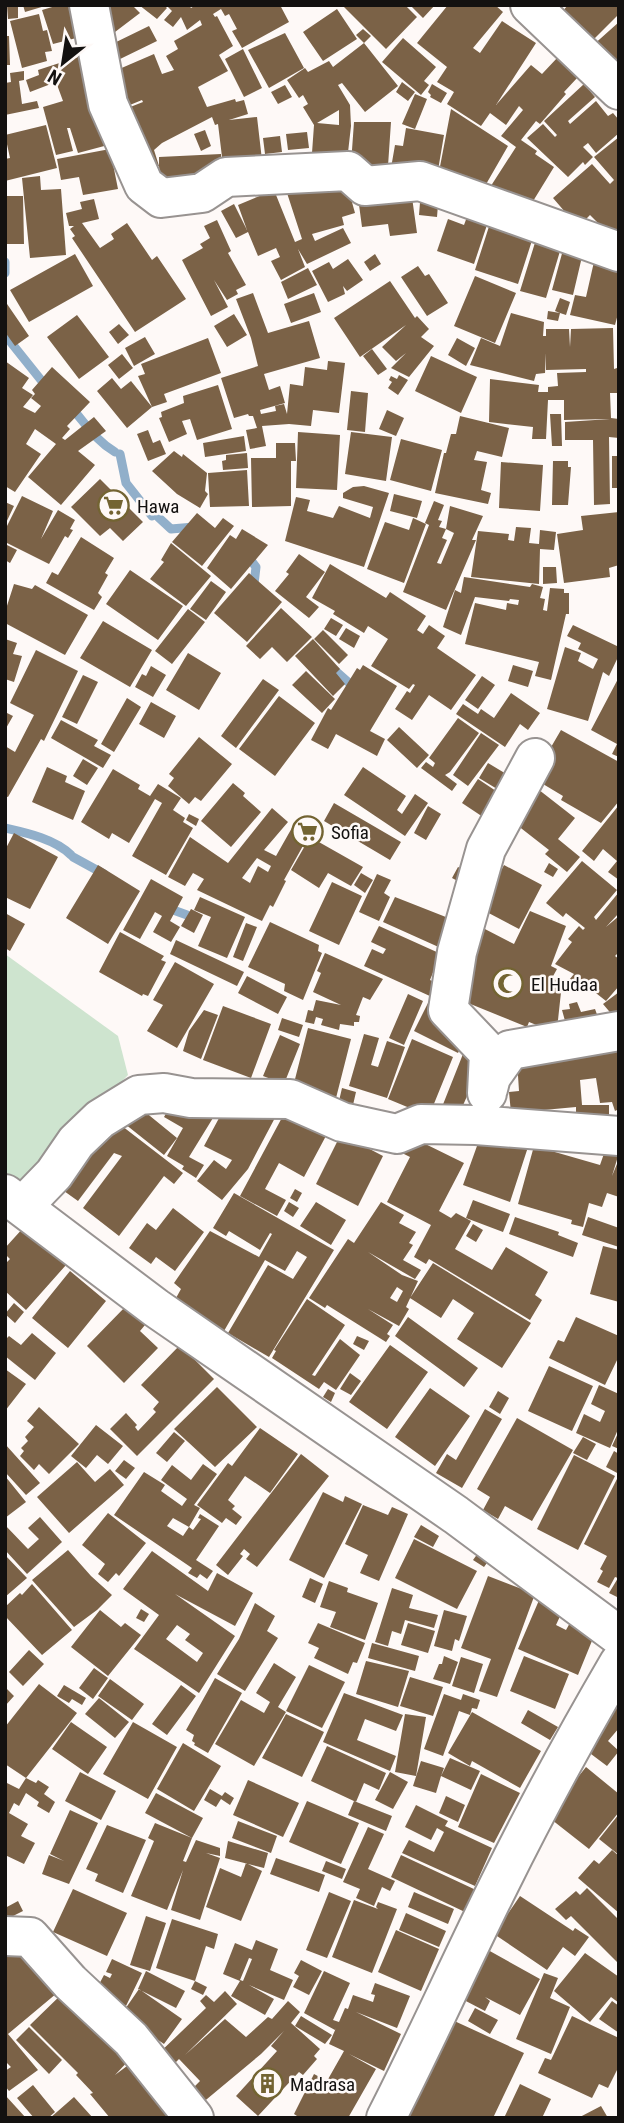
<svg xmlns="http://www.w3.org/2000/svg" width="624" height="2123" font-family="'Roboto Condensed',sans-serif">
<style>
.green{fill:#cee4cf}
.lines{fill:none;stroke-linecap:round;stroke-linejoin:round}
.stream{stroke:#91afca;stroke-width:9}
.building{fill:#7b6247;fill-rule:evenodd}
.minor-casing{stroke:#989391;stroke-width:42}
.minor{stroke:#fff;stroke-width:38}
.labels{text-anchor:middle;stroke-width:5;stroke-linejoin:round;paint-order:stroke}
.poi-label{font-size:19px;fill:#131110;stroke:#fef9f7;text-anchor:start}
</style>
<rect width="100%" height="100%" fill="#fef9f7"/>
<!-- green -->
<path class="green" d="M5,954L118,1036L128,1075L5,1207Z"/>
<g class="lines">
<!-- stream -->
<path class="stream" d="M5,262V273
M5,335L41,380L50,388
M70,406C86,424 94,439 115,452
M120,454L126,483L152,516
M157,516L171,529L194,527
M246,554L256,567L254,584
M330,666L356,689
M5,828C27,833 55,839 71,855
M73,857L104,874
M165,907L187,915"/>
</g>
<!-- building -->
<path class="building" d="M7,5H18V18L8,19Z
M23,5H45V6L25,12Z
M59,5H71L80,37L53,44L42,10Z
M98,5H132L140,13L115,32Z
M139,5H164L167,8L157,19Z
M166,5H189L191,8L196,5H276L277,7L280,5L289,22L242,48L232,31L237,29L229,14L225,16L221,9L213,14L215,17L217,16L233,46L219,55L228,71L198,87L207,107L235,99L236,102L244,100L248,114L229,120L257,117L262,160L223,165L218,124L215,125L212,117L162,143L154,150L159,166V157L221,154L222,176L161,189L159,166L142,170L120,111L143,102L142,100L125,107L110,73L154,54L162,74L174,70L166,56L178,49L174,41L202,25L200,20L187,30L181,17L173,27L164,20L172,11Z
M342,5H405L417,17L386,49Z
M410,5H435L423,18Z
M448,5H495L503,12L473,48L480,53L502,21L536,43L496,105L531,65L542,74L558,57L578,77L564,92L566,94L540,124L536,121L521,140L537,151L535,154L554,167L527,211L487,192L516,147L501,136L523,110L519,106L506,125L490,113L481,126L447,104L454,92L437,82L447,67L417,43Z
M568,5H619V14L590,43L561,13Z
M337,9L357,39L323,61L303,32Z
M39,14L43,31L47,30L52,51L45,52L47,61L22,68L10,21Z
M619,22V77L591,47Z
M149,26L157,41L116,61L108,46Z
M363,29L371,36L364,43L398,86L365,112L342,83L338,85L350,105L351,126L346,170L311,167L314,125L303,107L308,104L303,95L299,98L287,80L305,68L308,72L329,61L333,67L364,43L356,35ZM339,110V125L317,123Z
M285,33L304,68L269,88L248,50Z
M5,36H9L10,65H5Z
M403,38L436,67L424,81L429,85L421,95L382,62Z
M243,49L262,88L244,97L225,59Z
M81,56L108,145L78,153L70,128H67L73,151L56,155L43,107L63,101L56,82L30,92L26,80L39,75L38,70Z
M24,71V80L19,81L22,104L37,101L39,108L5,115V83L11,82L10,73Z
M402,82L415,92L408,101L396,92Z
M432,84L447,93L441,103L430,97L431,95L428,92Z
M584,84L595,97L568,121L570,124L596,101L608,116L613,113L619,120V133L596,153L588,143L583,147L593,157L585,165L583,162L568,177L527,138L543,124L555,137L557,135L544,121Z
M285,85L292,97L278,104L271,92Z
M415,94L427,99L415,129L402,124Z
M451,109L508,146L481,193L438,177Z
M354,122H391L388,166L351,164Z
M46,125L57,168L5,181V159L10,158L5,135Z
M406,128L444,135L437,176L391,168L395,145L403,146Z
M205,130L211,146L201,151L194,134Z
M307,132L309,148L288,150L286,134Z
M280,136L282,152L265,154L263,138Z
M619,137V228L611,236L590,215L578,227L553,198L592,164L610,184L614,180L594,157Z
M110,149L118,189L83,195L79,177L61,180L57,159Z
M40,176L41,190L61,189L66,255L30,258L22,178Z
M345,177L355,213L342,217L344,225L312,234L315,241L343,228L351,243L307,264L298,249L305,267L281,280L271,261L280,257L276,248L258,256L248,232L236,238L221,211L234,204L247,230L238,205L274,190L295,242L302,239L287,193Z
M410,183L417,233L390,236L388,224L362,227L357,190Z
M421,190L439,192L437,217L419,215Z
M5,196H23L24,244H5Z
M94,199L99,219L82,223L100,248L114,239L111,234L127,223L152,260L157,256L186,299L135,332L72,238L75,236L70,229L74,226H69L66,213L82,209L80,202Z
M471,206L491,213L474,264L437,251L448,219L464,225Z
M493,214L536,228L518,284L475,270Z
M217,220L231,251L228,253L246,285L236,290L238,294L227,300L214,280L228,307L211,316L182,260L203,248L200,244L210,238L204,226Z
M538,233L563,241L546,298L520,291Z
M566,239L585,244L573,295L552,290Z
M596,253L619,258V310L615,325L570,315L575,295L586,297Z
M75,254L93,286L29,322L10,290Z
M375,254L381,264L370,271L364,262Z
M348,259L363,280L347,291L343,286L345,294L328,302L312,271L329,262L333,269Z
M418,266L425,276L429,274L448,303L427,316L401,277Z
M308,268L317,285L288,299L281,282Z
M475,276L516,293L495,343L454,326Z
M390,281L415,318L417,316L429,329L421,337L434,346L409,377L391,368L406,353L396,361L382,347L406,325L360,357L334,318Z
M253,293L268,333L309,321L320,358L264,374L269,390L280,386L285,403L260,410L261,414L276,411L275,406L284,404L287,414L290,384L303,386L305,367L327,370L328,361L345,363L339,413L313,410L311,426L289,424L262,426L266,446L250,449L246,430L257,428L253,416H249L248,414L234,418L221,378L258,366L251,338L236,299Z
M314,293L321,312L291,323L284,304Z
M560,298L570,302L566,315L560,313L558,321L547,319L548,311L560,313L555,311Z
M5,301L29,336L15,346L5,332Z
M511,313L544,322L543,336H546V329H569L570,347L571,329L613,328L614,369L617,368V393H610L611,418L619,419V438L609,437L610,504L594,505L593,440H565V422L610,419L564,420V400H548L546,439H532L533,427L489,422L490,379L539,385L538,392H548V387L558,386L557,373L586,372V369L546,370V353L545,373L536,374L534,381L470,365L481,338L500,346Z
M234,314L247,335L227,347L214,326Z
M77,315L109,357L79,379L47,337Z
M119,324L129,335L118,344L109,332Z
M145,337L155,354L134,366L125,348Z
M208,338L221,373L164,394L167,402L152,407L138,376L145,374L141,364Z
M457,338L475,348L466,366L448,355Z
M372,349L387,369L378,375L363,356Z
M122,354L133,368L119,379L108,365Z
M431,356L477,377L461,413L415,391Z
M5,361L29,378L22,388L33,395L23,407L35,413L41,406L31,398L35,394L32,390L52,367L90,402L67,426L70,429L62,438L65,440L94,417L106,431L78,451L95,465L61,505L28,477L56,444L35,429L26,444L41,454L15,492L5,486Z
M399,375L408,380L398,395L388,388L392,382L389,380L391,376L397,379Z
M112,378L121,389L131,381L152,407L127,428L97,391Z
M218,385L232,429L197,440L190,419L182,421L187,434L169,442L159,418L162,417L161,412L184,403L183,396Z
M351,391L368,393L365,432L347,430Z
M387,410L404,418L396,436L379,429Z
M550,414H561L562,446H552Z
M460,416L509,428L502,457L477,451L474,460L487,462L481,490L491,493L488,504L435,493L444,453H446L451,434H456Z
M148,430L153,443L160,440L166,454L148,461L137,434Z
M298,432L340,435L337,490L296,488Z
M351,432L392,437L386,481L345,474Z
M244,436L246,451L205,457L203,443Z
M401,439L442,450L431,491L390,480Z
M276,443H295L296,461H291V506L252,507L251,458H276Z
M174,451L182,457L183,454L207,473L205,491L208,494L200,508L177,494L152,471Z
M247,453L248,468L223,470L222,461L226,460V455Z
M612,456H619V488H612Z
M553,461H568V467H571L568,505H552Z
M501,462L543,465L540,511L499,508Z
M247,470L249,506L210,507L208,473Z
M100,479L143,522L123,541L110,528L100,536L71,507Z
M364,486L389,493L364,567L285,541L296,497L310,500L307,511L333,518L339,506L370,518L373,507L343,498V493L353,487Z
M394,494L422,501L417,518L390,511Z
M22,496L53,511L41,539L58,510L75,520L70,529L73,530L68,538L65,536L49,564L5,542V530Z
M434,501L444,505L438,520L442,521L439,527L446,529L442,538L447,540L437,563L441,564L454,533L446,529L450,506L483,516L472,540H476L446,610L403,592L429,525L425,523Z
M5,502L14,506L5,525Z
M619,512V565L609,568L610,577L564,583L557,534L583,530L581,516Z
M197,513L215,528L223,518L234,526L202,566L172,542Z
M413,518L426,524L404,583L367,569L385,522L409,530Z
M516,527L531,528L529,543L539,544L540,530L556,532L554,550L540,549L539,584L471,577L478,531L509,534L508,540L514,541Z
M242,529L268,545L231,589L207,568L230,535L236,539Z
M81,537L114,558L105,573L108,575L98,593L102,597L94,610L46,583L52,572L58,575Z
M171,543L211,576L186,606L150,579L164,562L161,560Z
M5,544L17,550L10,563L5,560Z
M299,554L325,572L306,597L319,607L309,618L275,591L289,574L286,572Z
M330,564L386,598L390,592L426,616L417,630L423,634L429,625L445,636L437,648L476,675L451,710L429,695L412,720L395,709L407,691L410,693L415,685L413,684L409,689L371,666L388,639L368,626L364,633L333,614L335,611L312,598Z
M543,567H556L557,583L543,584Z
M130,570L183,606L158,640L106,604Z
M249,573L282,602L247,642L214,613Z
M464,577L530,587L532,584L543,587L540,598L545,599L543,610L547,611L550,588L564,589V593H569V614H566L551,680L535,676L539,662L465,644L475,603L506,610L507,603L518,605L519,600L510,599L509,601L475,597L461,635L443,627L455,590L461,593Z
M211,581L226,592L206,620L190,609Z
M14,584L32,589L35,585L88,615L65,655L5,623V612Z
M281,608L312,637L287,662L272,647L260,659L246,646Z
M188,609L205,622L172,664L155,651Z
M331,618L343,625L336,636L324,629Z
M103,621L152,650L130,687L80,658Z
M573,625L619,647V655L609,676L603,672L588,721L547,709L565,647L581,653L578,661L593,669L598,659L578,649L581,643L567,636Z
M346,628L360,636L354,648L339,639Z
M323,630L348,655L339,664L314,639Z
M5,639L17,643L13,654L22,656L14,682L5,679Z
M313,639L340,669L336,673L345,684L333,696L295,656Z
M36,650L78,671L44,741L41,739L8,797L5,796V746L15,752L34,715L10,703Z
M188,653L221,673L199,710L166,690Z
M363,665L397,686L370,731L385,739L377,756L336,734L328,749L311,740L328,708L331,710L357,668L360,670Z
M513,665L533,671L528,687L508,681Z
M151,666L166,675L153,697L135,687L142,674L146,676Z
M306,671L335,699L322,713L292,685Z
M83,675L98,682L77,724L62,717Z
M482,676L495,685L478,709L465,700Z
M619,677V757L612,754L617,744L591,730Z
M263,679L279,690L236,748L221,736Z
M511,693L540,713L528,730L520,724L505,747L456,714L463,704L478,714L481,709L494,718Z
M279,696L315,723L275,776L239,749Z
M127,698L141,707L114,752L101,744Z
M151,702L176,716L164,738L139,724Z
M5,712L13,716L5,730Z
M458,718L479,733L450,772L445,775L457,784L452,791L421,768L426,762L433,767L435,763L429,758Z
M61,720L98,740L94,746L111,755L103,768L51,738Z
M399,727L429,755L417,768L387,740Z
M561,730L619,762V801L601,823L561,800L563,796L533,778Z
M481,733L499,745L468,786L453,775Z
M199,737L232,764L201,801L195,797L189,804L168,786L174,778L169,774Z
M83,759L98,768L87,785L73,776Z
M488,763L516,780L507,795L479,778Z
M47,767L67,776L65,782L85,791L73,820L32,802Z
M363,767L406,796L397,810L402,814L415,794L428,803L405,836L344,795Z
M113,769L140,785L138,789L150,796L158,784L181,798L173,810L185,818L183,822L193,828L166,875L132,856L162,803L155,799L129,843L112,833L109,839L81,822Z
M478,779L505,797L489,821L462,803Z
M233,783L245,793L243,796L261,812L231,847L201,821Z
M534,786L575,818L558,839L580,857L567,872L545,854L549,850L508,818Z
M334,803L401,842L390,860L324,821Z
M619,805V880L608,872L617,861L603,849L594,861L582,851Z
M428,806L441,814L426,840L414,833Z
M272,808L288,822L264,850L276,856L293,826L309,835L284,880L286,881L273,907L270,905L262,921L197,890L204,879L193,873L185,886L168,877L190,837L228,863ZM257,858L271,866L268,872L258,866L250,883L242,878Z
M189,814L199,819L196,826L186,820Z
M14,833L58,857L30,909L5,897V850Z
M310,837L363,867L351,886L328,873L319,888L291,870Z
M582,861L617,890L594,917L596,920L619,892V913L606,927L619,916V952L615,956L619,959V986L606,1001L587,986L583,991L569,980L574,974L555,964L572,942L568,939L579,926L583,930L585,928L566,913L563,917L546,903Z
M549,863L558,869L553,877L544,872Z
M98,865L140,891L108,944L66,918Z
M504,865L542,885L519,929L481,909Z
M458,867L475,876L469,887L452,878Z
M361,873L373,880L365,893L354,885Z
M377,874L391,880L384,893L390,897L379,921L359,912Z
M151,879L183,897L170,921L180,927L171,942L153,932L162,916L155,912L140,939L123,930Z
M332,882L362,896L339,945L309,931Z
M200,897L245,917L227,958L198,946L211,917L194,910Z
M395,897L456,921L443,949L383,922Z
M191,909L203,915L194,933L181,926Z
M530,911L566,926L551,966L557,969L552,978L562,983L558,1020L554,1032L529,1022L527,1027L468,1003L481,927L514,944Z
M5,913L25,924L10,951L5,948Z
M270,922L319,945L318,951L322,953L303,1000L284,991L285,984L248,967Z
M246,923L257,927L243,961L233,957Z
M379,926L450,958L443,974L434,970L430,980L438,984L432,997L364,966L372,949L383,954L386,949L371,942Z
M120,932L164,956L161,960L166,962L148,996L143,994L142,996L99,972Z
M176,940L244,972L237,986L170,954Z
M325,953L383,979L370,1000L363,997L356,1015L360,1016L359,1022H354V1026L340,1024L339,1030L321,1025L323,1019L316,1017L314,1024L305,1022L308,1010L313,1011L316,1000L341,1005L313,992L321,973L317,971Z
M175,962L214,984L177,1048L147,1031L163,1005L153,1000Z
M247,976L287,997L278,1014L238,993Z
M619,992V1023L603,1004Z
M408,994L423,1001L404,1045L389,1038Z
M577,1002L581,1012L595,1009L599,1020L567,1028L562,1010L570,1009L569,1004Z
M428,1003L437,1008L467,1035L458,1053L414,1031Z
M223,1006L271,1024L251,1078L203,1060Z
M204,1010L218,1015L201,1059L183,1051L189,1031Z
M282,1018L303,1025L299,1037L278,1030Z
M308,1028L351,1039L336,1098L293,1087Z
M364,1034L379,1038L371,1065L378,1067L387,1041L405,1047L387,1098L349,1086Z
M280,1035L300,1044L284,1084L263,1076Z
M412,1039L453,1057L429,1116L388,1099Z
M619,1047V1109L615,1111L612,1102L600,1103L596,1078L580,1080L582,1105H609V1124H576V1107L511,1113L509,1092L519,1091L517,1060Z
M463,1054L482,1062L457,1119L440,1112Z
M184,1082L224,1100L189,1157L204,1165L196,1178L182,1169L184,1166L167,1156L183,1128L164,1117Z
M342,1088L356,1092L353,1105L339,1101Z
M232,1094L277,1114L248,1169L222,1200L197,1181L214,1160L226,1169L232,1160L204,1146Z
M139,1107L177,1138L164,1155L125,1124Z
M285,1112L327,1134L304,1177L279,1163L265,1189L286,1200L277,1216L240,1196Z
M109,1116L183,1173L174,1184L164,1176L119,1236L83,1208L122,1156L114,1153L78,1201L57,1186Z
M482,1132L528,1147L510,1202L463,1185Z
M341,1134L383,1156L358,1206L316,1184Z
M405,1134L464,1163L439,1211L451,1218L456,1213L471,1221L455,1249L492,1270L506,1247L548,1272L535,1295L542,1300L530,1320L429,1259L426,1264L414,1257L431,1225L387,1202L410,1157L396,1150Z
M607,1145L619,1153L612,1176L619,1159V1197L607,1193L602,1207L589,1203L583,1227L571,1224L572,1220L518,1204L534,1146L600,1165Z
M295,1189L302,1193L297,1202L290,1198Z
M234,1193L334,1250L269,1357L228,1333L268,1265L293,1279L307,1257L297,1251L285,1271L265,1260L224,1331L176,1298L181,1289L174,1283L210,1231L259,1257L272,1234L270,1233L260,1250L229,1231L226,1236L213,1228Z
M473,1200L510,1214L503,1232L466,1218Z
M289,1202L299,1208L293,1217L284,1211Z
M316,1202L346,1220L331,1245L300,1226Z
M381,1202L404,1215L399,1223L416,1232L409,1243L413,1245L403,1260L421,1270L415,1279L368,1252L402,1275L418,1281L406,1307L409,1309L399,1326L368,1309L393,1325L387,1334L390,1336L386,1342L327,1305L325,1308L309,1298L348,1239L354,1243ZM397,1287L403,1291L397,1302L390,1298Z
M173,1208L204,1232L175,1271L156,1257L151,1264L129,1248L147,1223L156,1230Z
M515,1217L559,1232L558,1235L578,1243L573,1257L509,1234Z
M588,1217L619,1228V1247L582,1235Z
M473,1224L483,1230L476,1242L466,1236Z
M24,1227L66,1265L26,1310L5,1291V1264L10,1259L5,1254V1248Z
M603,1246L619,1250V1302L590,1294Z
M433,1263L531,1323L502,1368L457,1339L474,1313L453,1299L441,1318L410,1298Z
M70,1271L106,1301L68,1348L32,1318Z
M307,1299L345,1325L312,1375L315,1376L340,1339L360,1355L336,1390L324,1382L319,1389L272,1358L276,1351L274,1350Z
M14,1303L24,1312L15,1323L5,1314Z
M126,1306L145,1325L140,1331L158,1348L124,1383L87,1346Z
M408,1317L478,1368L464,1387L395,1336Z
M576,1317L619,1336V1356L605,1385L549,1358L558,1340L564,1342Z
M32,1333L56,1353L35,1380L5,1356V1340L9,1336L21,1345Z
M357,1336L369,1341L364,1350L353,1344Z
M180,1345L214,1379L137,1456L110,1429L126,1413L137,1425L135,1427L138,1431L156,1412L153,1409L159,1402L141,1385Z
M390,1345L428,1372L387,1429L349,1402Z
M549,1366L593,1386L572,1431L528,1411Z
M5,1369L26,1384L5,1411Z
M350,1373L361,1381L351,1395L340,1389Z
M599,1385L619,1394V1427L610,1448L576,1433L584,1414L600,1422L605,1411L591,1404Z
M217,1387L257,1427L215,1467L174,1429Z
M430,1388L470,1416L435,1466L395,1437Z
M328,1389L335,1393L331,1402L323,1397Z
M498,1391L509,1398L500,1414L489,1407Z
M39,1407L79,1444L49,1474L39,1464L34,1470L20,1456L24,1451L21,1448L28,1441L25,1437L34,1427L27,1421Z
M485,1409L502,1419L462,1488L436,1473L447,1454L456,1460Z
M517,1418L573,1450L532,1521L505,1506L498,1519L483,1510L490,1497L477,1489Z
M96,1425L123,1446L108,1464L97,1455L86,1468L71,1456Z
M260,1428L298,1454L270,1493L245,1476L228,1500L235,1506L232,1509L242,1517L236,1525L226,1518L222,1523L197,1505L228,1463L232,1466Z
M619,1431V1449L612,1446Z
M174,1432L185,1441L167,1462L156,1453Z
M583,1437L596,1444L587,1460L573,1453Z
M5,1444L40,1483L26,1495L5,1472Z
M614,1451L619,1454V1474L606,1467Z
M301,1454L329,1476L257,1567L246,1559L250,1554L244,1549L240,1554L243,1556L228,1575L216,1565Z
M574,1455L615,1476L578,1550L537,1529Z
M124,1460L135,1468L126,1479L115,1471Z
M77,1462L95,1482L110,1469L124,1485L69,1533L37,1497Z
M203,1464L217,1474L194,1505L200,1508L189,1527L193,1530L201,1519L198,1518L200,1514L219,1526L196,1560L213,1571L207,1579L200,1574L197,1578L188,1573L192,1568L114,1515L144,1472L165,1485L161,1491L182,1506L187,1499L161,1480L172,1465L191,1480ZM173,1518L189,1527L183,1536L167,1526Z
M619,1475L618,1578L619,1598L609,1593L618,1578L615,1577L609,1588L597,1582L603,1571L600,1569L607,1556L584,1544Z
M5,1476L26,1502L5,1518Z
M323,1492L343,1502L345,1496L362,1504L324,1578L289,1560Z
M363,1505L388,1515L392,1507L408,1514L379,1581L360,1573L368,1555L345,1544Z
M108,1513L146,1543L119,1576L116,1573L108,1582L98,1574L105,1564L82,1545Z
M40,1517L62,1542L27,1574L5,1550V1525L28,1549L39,1539L28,1528Z
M421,1525L439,1536L433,1547L414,1537Z
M414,1539L477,1571L457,1609L395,1578Z
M481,1549L492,1556L484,1567L473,1560Z
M68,1550L91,1576L112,1595L97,1610L74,1627L32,1580Z
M152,1551L208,1591L217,1573L253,1593L235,1626L175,1594L235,1636L199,1693L134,1649L159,1615L123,1589ZM177,1625L190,1634L185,1640L203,1653L197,1662L166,1639Z
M5,1555L27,1578L5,1597Z
M488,1576L535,1594L497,1697L479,1691L491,1659L461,1648Z
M310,1578L323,1584L315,1603L302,1597Z
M329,1581L348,1588L347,1592L378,1603L365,1640L330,1627L336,1612L320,1607Z
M32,1584L72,1630L42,1655L5,1616V1607L20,1593L22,1595Z
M392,1588L413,1595L409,1608L438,1615L434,1628L405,1620L401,1634L392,1631L388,1646L375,1642Z
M543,1591L567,1601L556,1625L566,1630L571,1621L596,1631L578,1675L518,1649Z
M255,1603L275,1616L267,1631L278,1638L245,1691L217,1674L239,1639Z
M141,1609L149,1614L144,1622L136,1618Z
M100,1610L121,1627L125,1623L141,1635L108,1676L71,1647Z
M444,1610L467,1616L459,1641L455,1639L452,1651L434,1646Z
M318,1623L365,1643L357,1663L353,1662L348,1674L314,1658L319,1648L308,1643Z
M408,1623L435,1631L428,1653L401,1645Z
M372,1643L419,1656L415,1671L368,1658Z
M29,1650L44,1664L23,1686L9,1672Z
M444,1656L458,1662L450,1684L433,1679L439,1664H442Z
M524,1656L569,1674L555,1709L510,1691Z
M461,1657L483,1664L474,1693L452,1686Z
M366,1661L409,1671L398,1707L356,1694Z
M274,1663L296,1677L278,1707L286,1712L254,1766L215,1744L241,1700L264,1713L270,1702L256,1693Z
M309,1665L345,1682L322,1728L286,1711Z
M94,1668L108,1678L93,1699L79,1688Z
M410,1677L443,1687L433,1716L400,1706Z
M215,1678L242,1693L208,1753L194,1745L195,1743L192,1741L194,1735L186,1730Z
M110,1679L144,1704L132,1720L98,1696Z
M39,1684L77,1713L26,1778L5,1764V1727Z
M64,1685L86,1698L82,1705L72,1699L69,1703L57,1696Z
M181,1685L196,1696L167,1735L152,1724Z
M5,1687L14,1696L5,1706Z
M619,1692V1728L608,1741L619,1751L607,1766L579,1745Z
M344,1693L403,1715L396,1731L365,1719L357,1740L396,1756L390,1771L323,1742Z
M444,1694L461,1700L463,1694L480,1700L477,1709L472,1708L470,1715L459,1711L443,1756L424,1749Z
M99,1698L129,1722L115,1738L85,1714Z
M528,1710L558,1727L550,1740L521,1723Z
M472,1712L541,1751L520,1788L472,1761L470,1766L448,1753Z
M286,1714L324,1732L302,1777L262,1758Z
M405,1714L426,1717L416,1776L395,1772Z
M71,1722L107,1747L88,1774L52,1749Z
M133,1722L177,1747L148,1799L103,1774Z
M183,1743L221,1766L194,1811L157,1789Z
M327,1746L386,1773L379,1790L364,1783L356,1802L311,1781Z
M450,1758L480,1771L471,1790L441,1776L436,1793L413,1786L421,1761L444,1768L441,1776Z
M586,1767L619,1794V1812L589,1849L547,1816Z
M80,1772L116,1791L101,1820L65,1801Z
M390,1772L408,1782L393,1809L375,1800Z
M481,1774L520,1793L494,1843L458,1827Z
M26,1778L36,1783L38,1780L49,1787L44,1794L55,1802L49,1813L37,1806L39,1802L26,1793L19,1806L14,1803L9,1813L28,1824L21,1836L35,1843L24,1864L5,1855V1782L19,1789Z
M248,1780L299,1803L283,1837L233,1815Z
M210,1789L222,1796L225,1792L234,1798L230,1805L221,1799L216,1807L204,1800Z
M156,1793L203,1818L192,1838L145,1813Z
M446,1796L465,1805L458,1822L439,1813Z
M307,1801L359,1823L341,1864L289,1842Z
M354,1801L392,1816L386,1831L348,1815Z
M416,1805L448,1821L445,1826L492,1848L475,1886L402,1853L409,1840L434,1852L444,1832L437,1828L431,1840L405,1827Z
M70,1810L98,1823L69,1884L42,1874L49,1855L64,1861L50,1854Z
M619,1814V1855L599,1839Z
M238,1821L277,1836L271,1853L232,1838Z
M155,1823L192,1838L183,1861L186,1862L196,1840L220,1848V1856L206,1853L220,1858L200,1920L171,1910L183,1870L167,1910L131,1896L154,1841L148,1838Z
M107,1825L146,1840L123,1893L95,1881L98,1874L86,1869Z
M368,1827L384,1834L368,1869L395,1881L390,1891L382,1887L374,1906L356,1898L360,1889L343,1882Z
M228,1841L268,1853L264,1868L225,1858Z
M612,1850L619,1856V1913L578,1878L594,1860L599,1864Z
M401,1855L476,1890L465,1912L391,1877Z
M276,1858L325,1875L319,1892L270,1874Z
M326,1861L346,1869L342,1879L322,1871Z
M246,1863L262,1871L241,1921L206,1907L220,1868L241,1877Z
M587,1888L619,1920V1964L571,1916L566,1920L555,1909L576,1891L580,1895Z
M73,1889L127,1913L107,1956L53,1932Z
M329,1892L351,1901L327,1958L306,1950Z
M414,1892L454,1909L448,1924L408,1907Z
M520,1896L573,1931L575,1928L589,1937L575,1956L563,1947L547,1970L494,1934Z
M354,1900L378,1909L376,1907L378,1902L397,1909L372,1973L332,1957Z
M18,1901L23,1911L5,1920V1908Z
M406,1913L446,1931L439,1947L399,1930Z
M146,1916L166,1923L150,1971L130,1965Z
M172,1919L218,1934L214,1949L206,1946L195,1981L156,1968Z
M396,1930L439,1949L421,1991L378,1972Z
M256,1940L278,1949L270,1970L293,1980L284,2000L249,1985L274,1999L265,2015L231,1996L240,1981L223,1974L235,1943L252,1950ZM249,1958L252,1959L243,1981L240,1980Z
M10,1943L63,1988L8,2034L38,2070L9,2091L5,2086V2071L11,2067L5,2061V2014L7,2012L5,2011V1947Z
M488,1950L540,1979L520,2015L485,1997L490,2001L485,2011L462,1999Z
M585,1953L619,1977V2003L611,1997L590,2022L554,1991Z
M112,1959L142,1973L126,2006L123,2004L121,2008L96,1990L104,1975L110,1978L112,1974L106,1972Z
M301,1960L322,1971L309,1995L293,1987L299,1976L294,1973Z
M146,1971L185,1991L176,2008L138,1989Z
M324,1971L350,1983L333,2020L339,2022L345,2008L348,2009L353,1995L373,2002L375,1995L371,1994L375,1983L410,1996L397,2028L356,2012L401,2034L384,2071L349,2054L376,2069L348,2118H300L294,2114L314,2074L327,2081L344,2051L329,2044L336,2028L335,2030L304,2013Z
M544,1973L558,1978L550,1998L570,2007L551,2054L516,2039Z
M195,1981L207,1987L203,1995L191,1989Z
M67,1989L131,2058L115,2075L135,2060L185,2118H110L90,2094L93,2093L76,2075L78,2073L30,2025Z
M139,1989L182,2019L164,2044L121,2015Z
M225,1991L237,2004L185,2055L225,2019L246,2037L268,2017L272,2019L288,2001L300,2012L291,2023L320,2049L314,2056L317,2059L303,2075L299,2072L258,2116L236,2096L277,2051L271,2046L284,2031L261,2054L201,2104L189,2092L200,2081L179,2059L169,2069L156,2056L206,2008L200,2001L206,1995L214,2002Z
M612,2001L619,2006V2033L599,2019Z
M475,2008L498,2020L490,2034L468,2021Z
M301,2016L332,2035L325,2044L295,2026Z
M572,2016L619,2038V2066L608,2088L599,2084L592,2098L538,2073L545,2058L551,2060Z
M450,2019L524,2053L493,2118H403Z
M29,2027L62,2060L49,2074L16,2040Z
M520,2084L551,2099L542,2118H504Z
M33,2085L55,2112L48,2118H34L17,2098Z
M5,2095L26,2118H5Z
M74,2097L93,2118H50Z
M601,2106L608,2118H578Z"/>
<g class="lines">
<defs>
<path id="minor" d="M89,5L108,104L144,185L161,198L202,193L226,177L348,171L365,186L420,181L619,252
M530,5L619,90
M488,1089L491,1077L510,1050L619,1031
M487,1093L489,1053L448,1010L457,952L486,849L535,758
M5,1194L156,1308L456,1515L619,1636
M23,1206L54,1174L76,1142L100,1119L139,1095L164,1093L191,1098L290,1099L342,1122L397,1134L421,1124L476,1125L619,1136
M5,1936L30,1937L70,1982L131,2039L194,2118
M386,2118C426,2040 461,1961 500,1883C537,1808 577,1735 619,1663"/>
</defs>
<!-- minor casing -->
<use href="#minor" class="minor-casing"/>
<!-- minor -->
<use href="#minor" class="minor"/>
</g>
<!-- icons -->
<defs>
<symbol id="supermarket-ring" viewBox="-11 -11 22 22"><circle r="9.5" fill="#fef9f7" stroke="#736432" stroke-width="1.5"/><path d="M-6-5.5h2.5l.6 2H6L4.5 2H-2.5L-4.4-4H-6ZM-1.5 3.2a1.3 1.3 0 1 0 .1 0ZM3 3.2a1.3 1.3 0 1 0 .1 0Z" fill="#736432"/></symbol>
<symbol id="mosque-ring" viewBox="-11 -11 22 22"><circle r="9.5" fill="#fef9f7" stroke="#736432" stroke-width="1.5"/><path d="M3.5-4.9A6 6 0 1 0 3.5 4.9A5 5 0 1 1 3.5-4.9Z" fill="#736432"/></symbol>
<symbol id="building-ring" viewBox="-11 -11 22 22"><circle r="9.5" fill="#fef9f7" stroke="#736432" stroke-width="1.5"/><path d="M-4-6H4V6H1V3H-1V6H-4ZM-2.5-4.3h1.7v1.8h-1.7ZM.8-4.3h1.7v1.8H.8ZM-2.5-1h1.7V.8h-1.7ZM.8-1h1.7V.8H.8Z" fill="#736432"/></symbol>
</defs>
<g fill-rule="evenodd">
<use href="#supermarket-ring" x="96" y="488" width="35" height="35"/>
<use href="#supermarket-ring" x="290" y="814" width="35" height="35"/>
<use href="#mosque-ring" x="490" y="966" width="35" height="35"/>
<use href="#building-ring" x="250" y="2066" width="35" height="35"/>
</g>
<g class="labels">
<!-- poi labels -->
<g class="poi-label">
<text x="137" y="513">Hawa</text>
<text x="331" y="839">Sofia</text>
<text x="531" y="991">El Hudaa</text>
<text x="290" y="2091">Madrasa</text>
</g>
</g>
<!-- border -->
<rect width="624" height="2123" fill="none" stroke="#131110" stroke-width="14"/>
<!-- north arrow -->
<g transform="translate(63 63) rotate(210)" stroke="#fef9f7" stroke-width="5" paint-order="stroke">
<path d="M0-5L12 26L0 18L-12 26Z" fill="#131110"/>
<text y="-10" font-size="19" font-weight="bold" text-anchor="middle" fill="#131110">N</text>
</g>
</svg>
